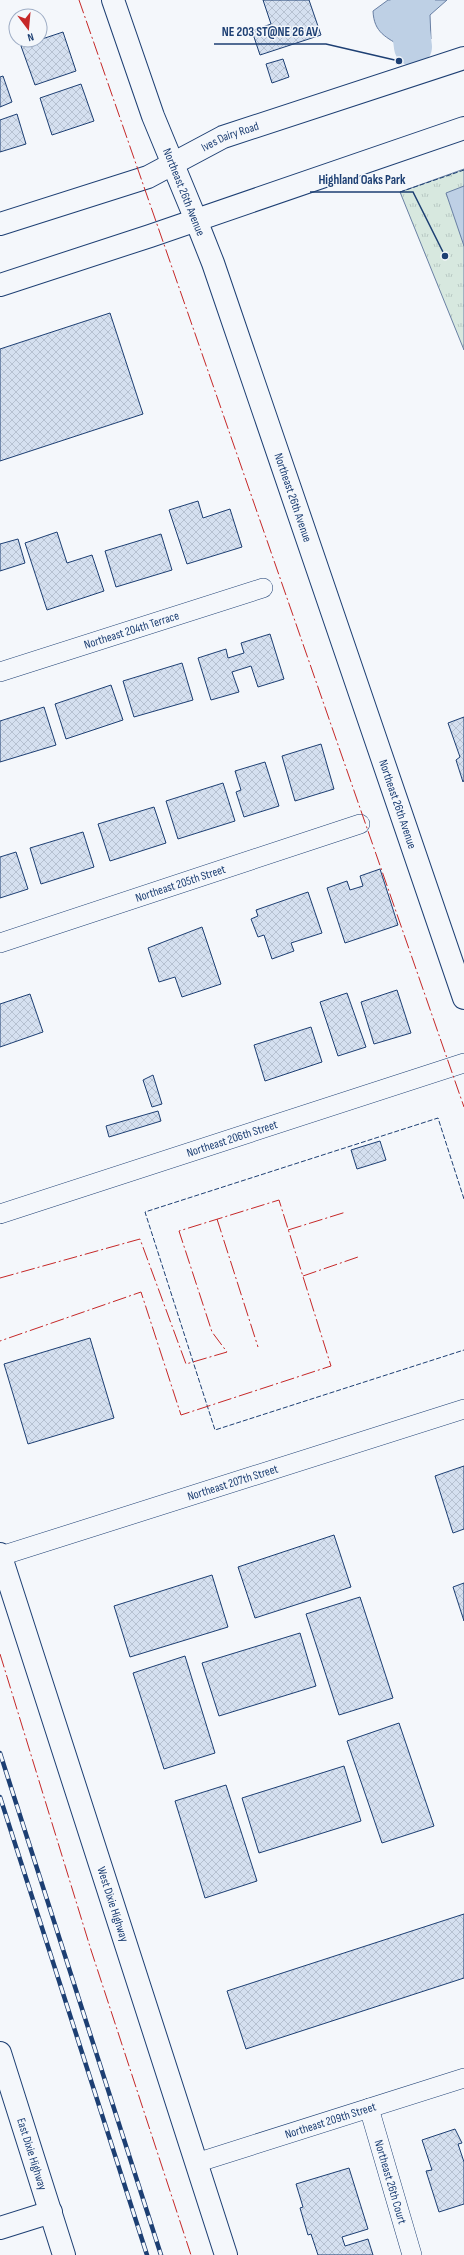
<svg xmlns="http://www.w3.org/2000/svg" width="464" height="2255" font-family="'Sofia Sans Condensed',sans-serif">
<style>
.grass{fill:url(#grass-tufts);stroke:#687fa3}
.water{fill:#bed0e5;stroke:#687fa3}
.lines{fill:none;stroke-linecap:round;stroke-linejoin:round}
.river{stroke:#bed0e5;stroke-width:38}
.building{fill:url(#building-cross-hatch);stroke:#1d3f73}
.minor-casing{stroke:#1d3f73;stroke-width:20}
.tertiary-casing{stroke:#1d3f73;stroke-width:24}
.secondary-casing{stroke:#1d3f73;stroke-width:24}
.primary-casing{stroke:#1d3f73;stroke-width:24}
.minor{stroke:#f4f7fb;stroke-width:19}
.tertiary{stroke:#f4f7fb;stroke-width:22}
.secondary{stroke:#f4f7fb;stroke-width:22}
.primary{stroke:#f4f7fb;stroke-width:22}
.rail-casing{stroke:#1d3f73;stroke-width:4.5}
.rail{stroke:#f4f7fb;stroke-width:3;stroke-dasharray:9;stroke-linecap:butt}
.fence{stroke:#1d3f73;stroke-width:1;stroke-dasharray:5 2;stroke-linecap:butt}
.power{stroke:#c62828;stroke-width:1;stroke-dasharray:14 3 2 3;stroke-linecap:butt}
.labels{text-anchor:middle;stroke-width:3;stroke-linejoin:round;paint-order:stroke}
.street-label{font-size:12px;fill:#1d3f73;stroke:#f4f7fb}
.leader{fill:none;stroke:#1d3f73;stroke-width:1.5}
.callout-dot{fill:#1d3f73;stroke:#f4f7fb;stroke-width:1.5}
.callout-label{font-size:13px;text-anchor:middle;font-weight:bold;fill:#1d3f73;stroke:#f4f7fb;stroke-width:3;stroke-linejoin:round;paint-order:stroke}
</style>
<defs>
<pattern id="grass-tufts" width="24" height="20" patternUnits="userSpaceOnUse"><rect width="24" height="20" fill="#d7e8df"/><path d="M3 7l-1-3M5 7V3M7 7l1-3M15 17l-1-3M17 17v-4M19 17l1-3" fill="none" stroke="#b8c8c3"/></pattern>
<pattern id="building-cross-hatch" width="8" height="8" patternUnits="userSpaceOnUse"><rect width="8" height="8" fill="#d5e0f0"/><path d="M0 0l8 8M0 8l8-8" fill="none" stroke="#b6c1d1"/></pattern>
</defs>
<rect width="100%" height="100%" fill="#f4f7fb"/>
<!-- grass -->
<path class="grass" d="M464,169V350L400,192Z"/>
<!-- water -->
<path class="water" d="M388,0H447L430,15L431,39L404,48C386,37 374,33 373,11Z
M464,186V246L446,193Z"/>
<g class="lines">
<!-- river -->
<path class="river" d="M413,47L408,8L416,0"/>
</g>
<!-- building -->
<path class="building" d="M263,0H309L321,35L260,55L252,31L271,24Z
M63,32L76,71L35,85L21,46Z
M283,59L289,77L272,83L266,64Z
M3,76L12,102L0,107V77Z
M81,84L94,121L52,135L40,98Z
M17,114L26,144L0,152V120Z
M110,313L143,414L0,461V349Z
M198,501L203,518L230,509L242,547L187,564L169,510Z
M57,532L67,563L92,555L104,591L47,610L25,543Z
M161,534L172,570L116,587L105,551Z
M18,539L25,563L0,571V544Z
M270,634L284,679L258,687L251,666L232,672L239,692L211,700L198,658L226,649L228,658L244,653L241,643Z
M182,663L193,700L134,717L123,681Z
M111,685L123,720L66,739L55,704Z
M44,707L56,745L0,762V721Z
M464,717V780L463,782L456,760L460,757L448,723Z
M321,744L334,789L295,801L282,756Z
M265,762L279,806L244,817L236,792L241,790L235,771Z
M223,783L235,821L178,839L166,801Z
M154,807L166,843L110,861L98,824Z
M83,832L94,867L41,884L30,848Z
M16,852L28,889L0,898V857Z
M380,869L398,925L345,943L327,888L347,881L350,890L363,886L360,876Z
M308,892L322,933L291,943L294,951L272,959L264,935L258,937L251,919L258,916L256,910Z
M202,927L221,984L182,997L175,977L159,982L148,948Z
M397,990L411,1033L374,1044L361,1002Z
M347,993L366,1047L338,1056L320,1002Z
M30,994L43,1032L0,1047V1004Z
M311,1027L322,1062L265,1081L254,1045Z
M153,1075L162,1104L152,1107L143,1080Z
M158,1111L161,1121L109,1137L106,1126Z
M380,1141L386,1160L357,1169L351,1150Z
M90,1338L114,1418L28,1444L4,1364Z
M464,1466V1529L453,1533L435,1476Z
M334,1535L351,1587L255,1618L238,1567Z
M212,1575L228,1627L130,1657L114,1606Z
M464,1583V1621L453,1587Z
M360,1597L393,1698L339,1715L306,1614Z
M300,1633L316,1686L219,1716L202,1663Z
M185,1656L215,1753L164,1769L133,1673Z
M399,1723L434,1826L382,1843L347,1741Z
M344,1766L361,1821L259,1853L242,1798Z
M226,1785L257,1881L205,1898L175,1801Z
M464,1914V1978L246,2049L227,1991Z
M455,2129L462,2143L458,2144L464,2162V2204L439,2212L426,2171L432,2170L422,2140Z
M349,2168L368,2229L342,2237L345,2246L368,2239L373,2255H318L311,2234L308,2235L300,2208L303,2207L296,2184Z"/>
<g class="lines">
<defs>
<g id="minor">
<path id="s1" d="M0,672L263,588"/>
<path id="s2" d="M0,943L360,824"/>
<path id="s3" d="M0,1214L464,1063"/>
<path id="s4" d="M1,1556L464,1409"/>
<path id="s5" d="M369,2108L412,2255"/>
<path id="s6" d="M196,2163L464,2078"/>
</g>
<g id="tertiary">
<path id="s7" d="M196,220L213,263L464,998"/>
<path id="s8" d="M0,2053L64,2255"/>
<path d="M0,2228L51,2212"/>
</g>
<g id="secondary">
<path d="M113,0L153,116L196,220"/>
<path id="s9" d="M0,1554L226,2255"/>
</g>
<g id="primary">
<path id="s10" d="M0,224L148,177L223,137L464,58"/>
<path d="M0,285L150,236L464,128"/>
</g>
</defs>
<!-- minor casing -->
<use href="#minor" class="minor-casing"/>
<!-- tertiary casing -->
<use href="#tertiary" class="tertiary-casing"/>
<!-- secondary casing -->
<use href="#secondary" class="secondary-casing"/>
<!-- primary casing -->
<use href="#primary" class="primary-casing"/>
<!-- minor -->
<use href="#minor" class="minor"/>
<!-- tertiary -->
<use href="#tertiary" class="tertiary"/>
<!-- secondary -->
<use href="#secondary" class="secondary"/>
<!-- primary -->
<use href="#primary" class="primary"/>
<defs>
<path id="rail" d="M0,1753L161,2255
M0,1797L147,2255"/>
</defs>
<!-- rail casing -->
<use href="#rail" class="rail-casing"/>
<!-- rail -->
<use href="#rail" class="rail"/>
<!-- fence -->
<path class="fence" d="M400,192L464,170
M464,1199L438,1118L145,1212L215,1430L464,1350"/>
<!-- power -->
<path class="power" d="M79,0L464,1107
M217,1219L258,1347
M288,1230L346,1212
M303,1276L358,1257
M0,1278L140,1239L186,1364L227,1352L212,1332L179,1231L279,1200L331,1366L181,1415L141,1292L0,1341
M0,1654L91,1950L191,2255"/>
</g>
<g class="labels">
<!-- street labels -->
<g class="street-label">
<text dy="4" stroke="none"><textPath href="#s10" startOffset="247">Ives Dairy Road</textPath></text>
<text transform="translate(184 192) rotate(68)" y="4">Northeast 26th Avenue</text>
<text dy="4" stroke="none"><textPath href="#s7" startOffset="294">Northeast 26th Avenue</textPath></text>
<text dy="4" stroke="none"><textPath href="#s1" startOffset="138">Northeast 204th Terrace</textPath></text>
<text dy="4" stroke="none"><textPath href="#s7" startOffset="618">Northeast 26th Avenue</textPath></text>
<text dy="4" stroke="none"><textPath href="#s2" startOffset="190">Northeast 205th Street</textPath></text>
<text dy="4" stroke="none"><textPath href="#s3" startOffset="244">Northeast 206th Street</textPath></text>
<text dy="4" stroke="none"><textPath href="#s4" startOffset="243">Northeast 207th Street</textPath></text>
<text dy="4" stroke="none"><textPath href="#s9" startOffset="368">West Dixie Highway</textPath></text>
<text dy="4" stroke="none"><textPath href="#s6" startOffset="141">Northeast 209th Street</textPath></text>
<text dy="4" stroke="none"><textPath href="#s8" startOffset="106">East Dixie Highway</textPath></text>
<text dy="4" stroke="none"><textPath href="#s5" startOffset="77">Northeast 26th Court</textPath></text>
</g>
</g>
<!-- callouts -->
<path class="leader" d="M399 61L326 44H214M445 256L413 192H310"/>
<g class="callout-dot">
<circle cx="399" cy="61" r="4"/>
<circle cx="445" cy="256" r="4"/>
</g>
<g class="callout-label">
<text x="270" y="36">NE 203 ST@NE 26 AV</text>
<text x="362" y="184">Highland Oaks Park</text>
</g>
<!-- north arrow -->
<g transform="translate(28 28) rotate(164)"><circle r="19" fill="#f4f7fb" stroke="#9eadc5"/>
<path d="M0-3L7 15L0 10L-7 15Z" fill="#c62828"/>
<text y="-6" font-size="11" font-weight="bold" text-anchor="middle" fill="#1d3f73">N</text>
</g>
</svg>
